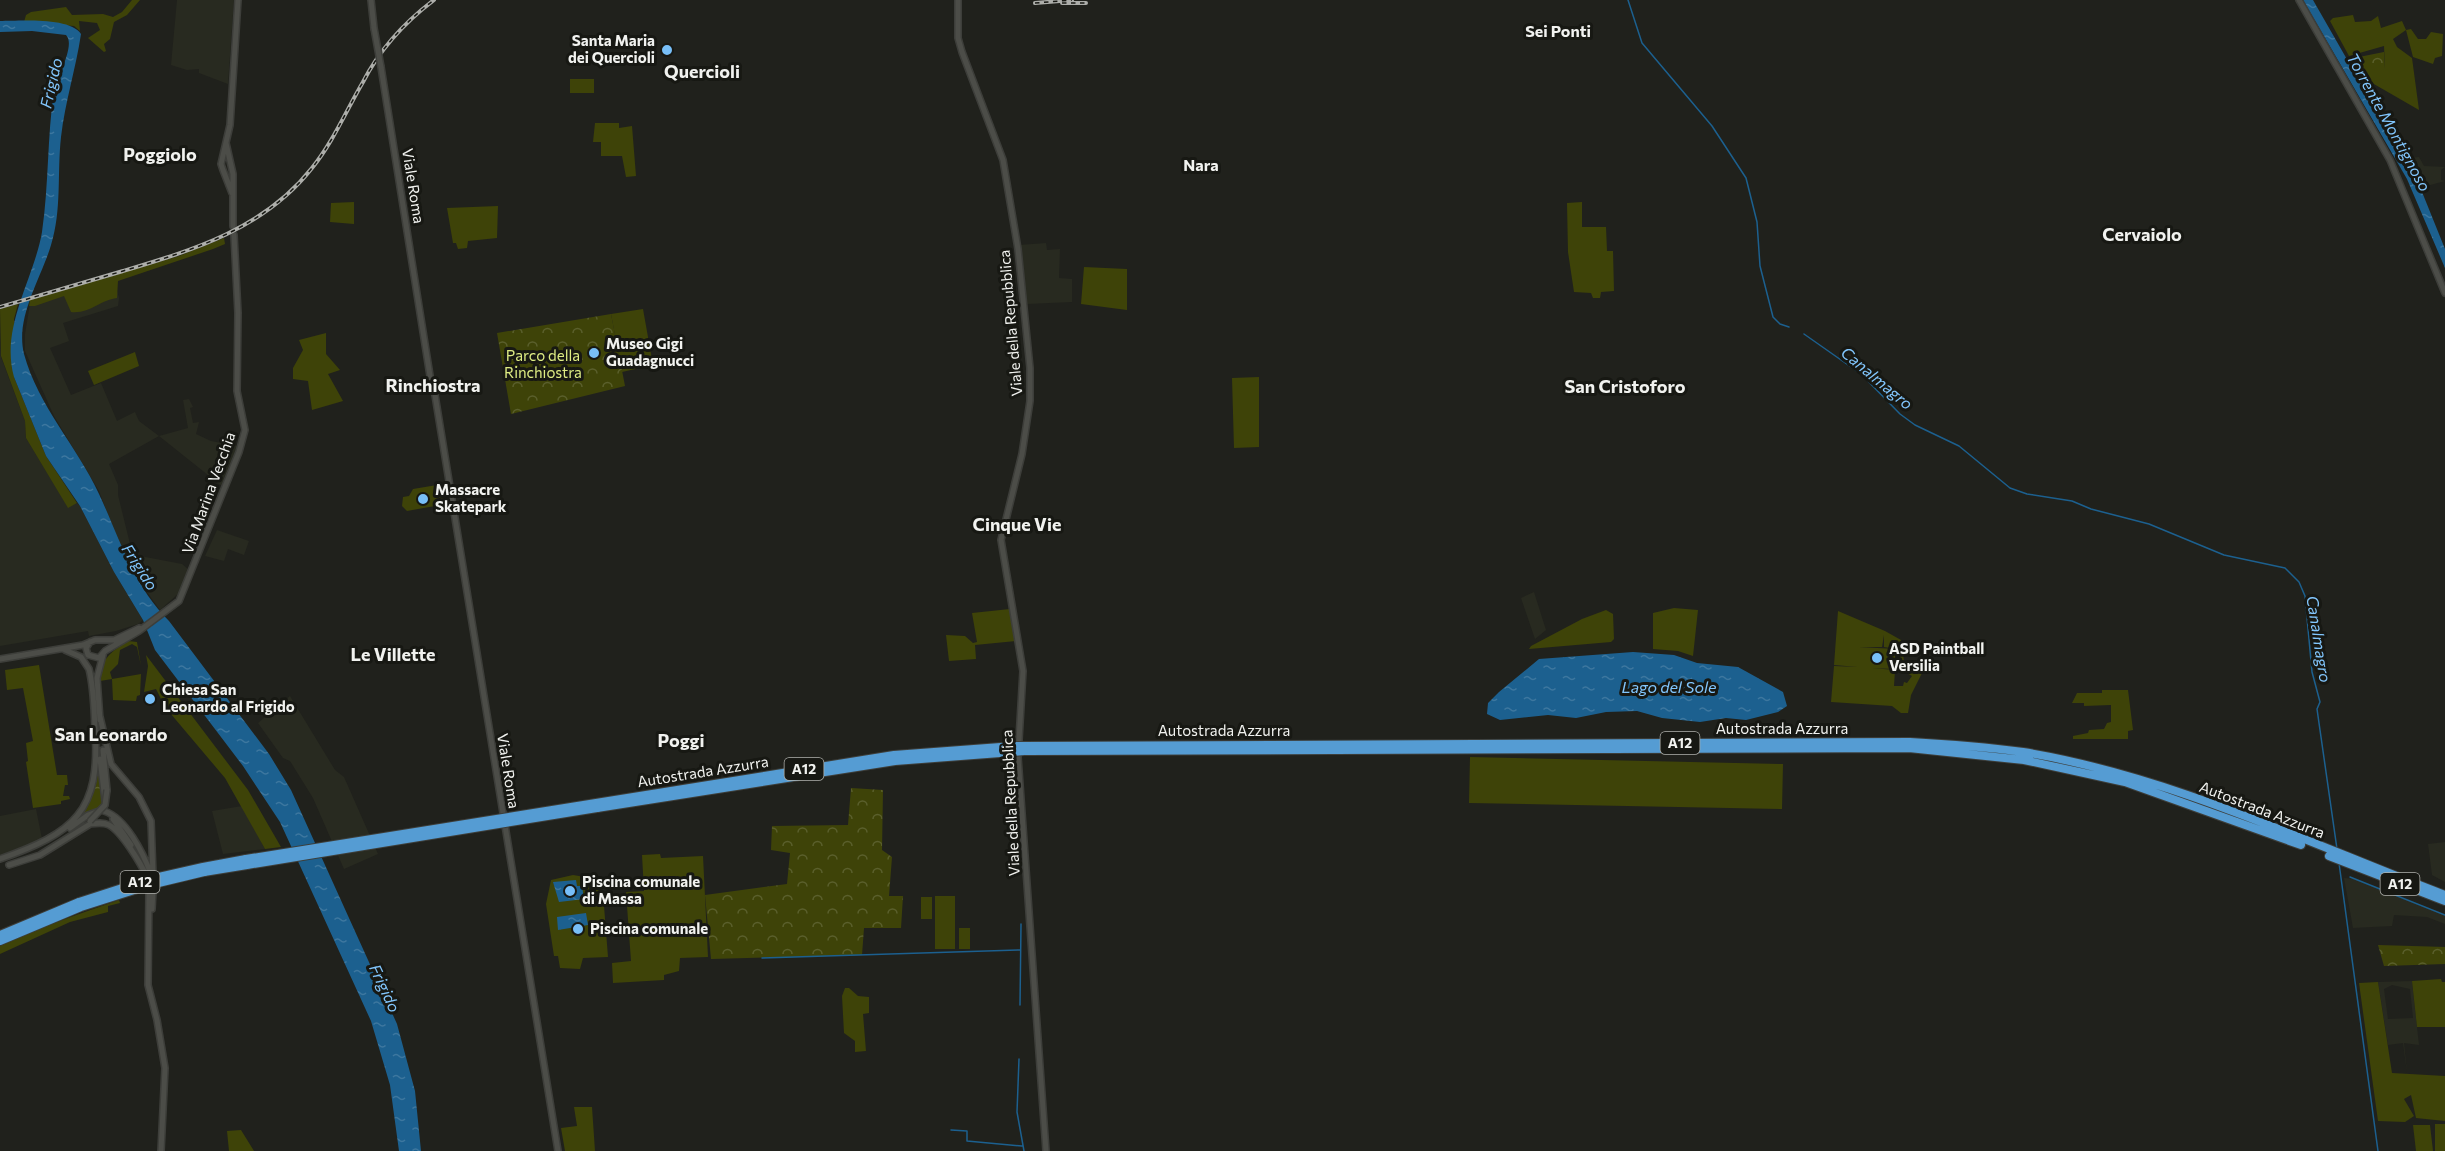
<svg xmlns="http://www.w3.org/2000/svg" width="2445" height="1151" font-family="Commissioner,sans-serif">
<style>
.built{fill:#282a20;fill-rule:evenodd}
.green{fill:#3e4308;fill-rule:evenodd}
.forest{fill:url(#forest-crowns)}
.water{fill:url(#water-ripples)}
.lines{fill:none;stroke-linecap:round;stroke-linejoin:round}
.stream{stroke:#1c608f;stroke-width:1.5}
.secondary-casing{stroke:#3d3e3a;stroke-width:8}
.motorway-casing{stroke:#3d3e3a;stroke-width:10}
.secondary{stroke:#4c4d48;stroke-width:5}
.motorway{stroke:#559cd3;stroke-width:8}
.rail-casing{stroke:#adaeaa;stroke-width:4}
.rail{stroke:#171813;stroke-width:1.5;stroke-dasharray:4.5;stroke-linecap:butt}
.secondary-bridge-casing{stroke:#3d3e3a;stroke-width:8;stroke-linecap:butt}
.motorway-bridge-casing{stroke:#3d3e3a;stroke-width:10;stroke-linecap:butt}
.secondary-bridge{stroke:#4c4d48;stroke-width:5}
.motorway-bridge{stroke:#559cd3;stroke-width:8}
.poi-dot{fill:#78bff8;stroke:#171813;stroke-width:2}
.labels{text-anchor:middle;stroke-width:6;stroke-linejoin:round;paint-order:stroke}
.shield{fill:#171813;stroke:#b0b1ad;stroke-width:1.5}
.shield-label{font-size:14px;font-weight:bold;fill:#f1f2ef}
.poi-label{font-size:15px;font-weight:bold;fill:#f1f2ef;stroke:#171813;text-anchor:start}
.street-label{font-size:15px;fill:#f1f2ef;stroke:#171813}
.park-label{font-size:15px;fill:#deec83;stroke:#171813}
.neighbourhood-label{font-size:16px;font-weight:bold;fill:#f1f2ef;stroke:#171813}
.water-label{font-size:16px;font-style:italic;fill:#82c6fd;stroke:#171813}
.quarter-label{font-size:18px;font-weight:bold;fill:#f1f2ef;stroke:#171813}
</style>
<defs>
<pattern id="forest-crowns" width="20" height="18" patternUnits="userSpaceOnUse" patternTransform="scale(1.5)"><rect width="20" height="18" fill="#3e4308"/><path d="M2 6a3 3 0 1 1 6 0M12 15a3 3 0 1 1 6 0" fill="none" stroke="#5a5f2c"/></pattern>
<pattern id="water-ripples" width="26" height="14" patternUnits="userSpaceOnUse" patternTransform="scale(1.5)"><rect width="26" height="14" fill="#1c608f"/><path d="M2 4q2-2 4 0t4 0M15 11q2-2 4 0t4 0" fill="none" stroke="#3d779f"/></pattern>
</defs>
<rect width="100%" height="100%" fill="#20211c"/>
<!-- built -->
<path class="built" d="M177,0H234L228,84L199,73V69L187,70L171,65Z
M2419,157L2424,166L2445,167L2441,170V180L2445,181L2423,187L2407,158Z
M1046,243L1047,250L1060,249L1059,278L1072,279V302L1027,304L1019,245Z
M114,279L119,298L118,306L63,323L69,341L50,348L71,395L101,383L117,421L135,412L139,421L159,436L109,464L118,485V495L130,544L135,555L182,564L189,570L180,592L160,610L141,584L117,539L99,491L54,416L25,351V334L30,304Z
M0,342L1,357L25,421L26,438L68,507L77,503L80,506L114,572L143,620L138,624L116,631L89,636L88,631L0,646Z
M189,399L193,407L190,408L193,423L199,422L196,434L211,441L238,446L223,487L159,436L188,428L183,400Z
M217,530L249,541L244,555L228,549L224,561L205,556Z
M1534,592L1546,630L1535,639L1521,598Z
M290,696L335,770L344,777L378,854L344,869L313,798L290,761L283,758L258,723Z
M242,806L265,849L223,854L212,811Z
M36,809L42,839L0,857V816Z
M2445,842V882L2432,875L2428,844Z
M2344,878L2354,879L2445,915V924L2427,917L2394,915L2392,926L2353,928Z
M2412,981L2419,1045L2404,1043L2407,1073L2403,1043L2388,1045L2378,982ZM2392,985L2410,989L2413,1018L2388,1019L2384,989Z"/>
<!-- green -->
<path class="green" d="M132,0H140L127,15L114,22L110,39L104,44L106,51L104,52L88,38L100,30L97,23L79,21L80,31L74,26L24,22L26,15L31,12L66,7L72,15L103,14L113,17L122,12Z
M2353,15L2355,22L2371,21L2378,16L2381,28L2402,21L2406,30L2411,29L2418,39H2426L2431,32L2443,34L2442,56L2435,58L2433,64L2413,57L2406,30L2393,39L2397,47L2412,58L2419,110L2360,76L2358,69H2385L2384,46L2349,56L2330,21L2333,18Z
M570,79H594V93H570Z
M595,123H619V128L632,126L636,176L626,177L622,156H601V142H593Z
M354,202V224L330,222L331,203Z
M1582,202V227H1606L1607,251H1613L1614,291L1601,292L1600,298H1593L1591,293L1574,292L1568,252L1567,203Z
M498,206L497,238L468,241L467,248L458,249L456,243H453L447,208Z
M224,238L225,244L213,249L118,281L117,298C100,300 90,314 71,312L64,296L35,306H29L30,300L179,256Z
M1084,267L1127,269V310L1081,304Z
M18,304L14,319V377L46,456L77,503L68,508L26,438L25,421L1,356L0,309Z
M643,309L653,365L622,372L611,314Z
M326,333V354L340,370L328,374L343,401L312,410L308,381L293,379V368L303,350L299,340Z
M135,352L139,366L94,385L88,371Z
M1259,377V447L1234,448L1232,378Z
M443,484L446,504L407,511L402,506L403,497L409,496L413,489Z
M1674,608L1698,610L1693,656L1678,651L1653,649V613Z
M1010,609L1016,641L975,645L976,659L949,661L946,635L965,636L973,643L977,642L972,613Z
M1606,610L1613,614L1614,639L1611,642L1529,649L1531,646L1582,619Z
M1838,611L1885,631L1901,640L1904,661L1922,673L1911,695L1908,713H1901L1892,706L1831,702L1834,666L1858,667L1834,665ZM1884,635V647L1897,649L1896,666L1904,667L1905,672L1912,676L1907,683L1904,682L1903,686H1894L1895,670L1872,668L1894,669L1896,649L1859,647H1882Z
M128,641L137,642L141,666L137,647L132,644L120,650L118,664L110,672L112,679L141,674L140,695L137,696L136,701L113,700L112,679L100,681C99,660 112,651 128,641Z
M146,655L248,790L281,847L265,849L225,778L165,707L156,689L144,692L148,666Z
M39,665L57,775H67L68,785H65L63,796H69L70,799L61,801V804L33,808L26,762L28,761L26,743L33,741L23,688L7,690L5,670Z
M2102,690H2128L2133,730L2128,731V739H2073V736L2088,733L2089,730L2104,729L2107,723L2111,722V705L2084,706V703H2072L2077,693H2102Z
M1470,757L1783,764L1782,809L1469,803Z
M660,854L661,858L703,856L708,957L680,958L679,971L664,975V980L613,983L612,963L631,961L626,892L644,891L642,855Z
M573,875L585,877L590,891L599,889L603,893L608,957L583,958L580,969L560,968L558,956H554L546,904L551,880Z
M935,896H955V949H935Z
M921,897H932V919H921Z
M119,900L120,903L108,906V912L70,922L0,954V946C39,927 79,914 119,900Z
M959,928H970V949H959Z
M2441,979L2442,982H2445V1027H2417L2412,981Z
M2378,982L2392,1073L2445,1076V1121L2416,1118L2411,1095L2404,1099L2414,1116L2405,1122L2378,1121L2359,983Z
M845,988H849L858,996L869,997V1013L863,1014L866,1051L855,1052V1041L844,1033L842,996Z
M574,1107H592L595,1151H565L561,1128L577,1126Z
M2435,1124H2445V1151H2435Z
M2413,1125H2430L2433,1151H2416Z
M241,1130L254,1151H229L227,1131Z"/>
<!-- forest -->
<path class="forest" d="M2384,52L2385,69H2358L2354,58Z
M611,314L625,386L511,414L497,333Z
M98,763L103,804L101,808L87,813L73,824L91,796Z
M851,788L883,790L882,850L892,857L889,896H903L901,928H864L862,955L711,959L705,895L787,884L790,853L771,850L772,826L848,825Z
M2378,945L2445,947V964L2384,966Z"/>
<!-- water -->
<path class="water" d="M2303,0H2313L2420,187L2445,249V268L2407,179Z
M0,21C20,21 70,17 81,34C76,68 65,102 61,137C57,173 62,210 51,245C41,279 15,317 24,354C38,406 77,446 99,494C120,539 133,585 169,621L269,754L291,790L397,1024L415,1091L421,1151H399L390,1085L371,1021L280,822L243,766L155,650L143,620L114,572L80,506L46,456L14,377C0,327 34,279 42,232C49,185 47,137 54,91C57,77 76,45 66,35L32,31L0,32Z
M1633,652L1674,655L1697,663L1738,667L1783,692L1787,706L1778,712L1746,720L1726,718L1700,722L1662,718L1637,711L1606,712L1576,718L1548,715L1500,720L1487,714L1488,703L1499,692L1539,659Z
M576,880L577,886H582L584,899L559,902L553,882Z
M586,913L588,925L558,930L557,917Z"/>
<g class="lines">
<!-- stream -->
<path class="stream" d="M1628,0L1642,43L1712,126L1746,178L1757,222L1760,266L1773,317L1780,324L1789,327
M1804,334L1861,374L1900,414L1915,425L1959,446L2010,488L2027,494L2072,501L2091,509L2149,524L2224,555L2285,568L2299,582L2305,596L2312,672L2320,702L2317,709L2337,849
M2339,863L2378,1151
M2350,877L2445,915
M762,958L1020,950
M1020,1005L1021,924
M1019,1059L1017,1112L1024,1151
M951,1130L967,1131V1141L1022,1146"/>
<defs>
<path id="secondary" d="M371,0L374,28
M958,0V38L962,52L1003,160L1018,249L1030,368V401L1022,454L1001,540L1023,671L1018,757L1046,1151
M2299,0L2390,160L2445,293
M381,67L431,382
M226,143L233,174V226
M223,170L221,164L230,125L238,0
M223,170L232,193
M429.5 386a4.5 4.5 0 1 1 9 0a4.5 4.5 0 1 1-9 0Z
M437,389L435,395L558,1151
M90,642L86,648L88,655L99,658L105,651L139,631L179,601L239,452L245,430L237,391L238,313L234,235
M0,659L83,645L95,640H114L139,628
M100,717L111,764L139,797L151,821L153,875
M100,720L97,678L103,655
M103,750L107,790
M100,759L105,800
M104,811C126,818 143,853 151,874
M113,819L131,845
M70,828L88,815L99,811
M0,859C74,833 101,812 95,729C94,709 94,689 89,669L81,657L65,650
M9,865L40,855L90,824C97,823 103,822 109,825C122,832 141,864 147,877
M149,891L148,985L157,1020L165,1068L161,1151
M152,909L153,890"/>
<path id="motorway" d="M1023,746L1910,742C1948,744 1986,747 2023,752C2170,776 2308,843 2445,895
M1024,751L1909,748L2024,760L2125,782L2301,845
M596,803L894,755L1014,746
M597,808L895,761L1013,752
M2329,856L2445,901
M203,867L246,859
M204,872L247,865
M0,935L79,902
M0,941L81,907"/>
</defs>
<!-- secondary casing -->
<use href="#secondary" class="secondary-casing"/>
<!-- motorway casing -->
<use href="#motorway" class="motorway-casing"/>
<!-- secondary -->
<use href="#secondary" class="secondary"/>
<!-- motorway -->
<use href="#motorway" class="motorway"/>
<defs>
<path id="rail" d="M1035,3L1072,0
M1062,3H1086
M0,307C41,295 82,283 123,271C193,250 264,229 312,168C333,142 346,111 363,82C380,49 405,22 434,0"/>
</defs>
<!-- rail casing -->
<use href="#rail" class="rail-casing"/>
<!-- rail -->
<use href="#rail" class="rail"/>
<defs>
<path id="secondary-bridge" d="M374,28L381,67
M90,821L105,805L107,790"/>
<path id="motorway-bridge" d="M1014,746H1023
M1013,752L1024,751
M246,859L596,803
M247,865L597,808
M79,902L150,879L203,867
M81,907L150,885L204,872"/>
</defs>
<!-- secondary-bridge casing -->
<use href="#secondary-bridge" class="secondary-bridge-casing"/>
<!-- motorway-bridge casing -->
<use href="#motorway-bridge" class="motorway-bridge-casing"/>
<!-- secondary-bridge -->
<use href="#secondary-bridge" class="secondary-bridge"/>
<!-- motorway-bridge -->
<use href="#motorway-bridge" class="motorway-bridge"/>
</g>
<!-- markers -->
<g class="poi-dot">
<circle cx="667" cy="50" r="6"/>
<circle cx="594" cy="353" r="6"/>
<circle cx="423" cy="499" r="6"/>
<circle cx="1877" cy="658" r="6"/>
<circle cx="150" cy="699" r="6"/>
<circle cx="570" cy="891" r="6"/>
<circle cx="578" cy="929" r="6"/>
</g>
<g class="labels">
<!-- shield labels -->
<g class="shield">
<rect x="1660.5" y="732" width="39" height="22" rx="4.5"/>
<rect x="784.5" y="758" width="39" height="22" rx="4.5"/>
<rect x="120.5" y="871" width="39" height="22" rx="4.5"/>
<rect x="2380.5" y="873" width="39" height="22" rx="4.5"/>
</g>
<g class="shield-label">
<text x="1680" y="748">A12</text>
<text x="804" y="774">A12</text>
<text x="140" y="887">A12</text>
<text x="2400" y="889">A12</text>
</g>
<!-- poi labels -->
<g class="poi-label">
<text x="655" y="46" text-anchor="end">Santa Maria<tspan x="655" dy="17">dei Quercioli</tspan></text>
<text x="606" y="349">Museo Gigi<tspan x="606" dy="17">Guadagnucci</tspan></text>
<text x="435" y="495">Massacre<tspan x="435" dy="17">Skatepark</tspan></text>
<text x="1889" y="654">ASD Paintball<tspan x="1889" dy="17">Versilia</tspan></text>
<text x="162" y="695">Chiesa San<tspan x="162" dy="17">Leonardo al Frigido</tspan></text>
<text x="582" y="887">Piscina comunale<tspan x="582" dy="17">di Massa</tspan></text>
<text x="590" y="934">Piscina comunale</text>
</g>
<!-- street labels -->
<g class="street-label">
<text transform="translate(413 186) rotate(81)" y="5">Viale Roma</text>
<text transform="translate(1011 323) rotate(-95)" y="5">Viale della Repubblica</text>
<text transform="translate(209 493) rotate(-70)" y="5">Via Marina Vecchia</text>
<text x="1782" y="734">Autostrada Azzurra</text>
<text x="1224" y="736">Autostrada Azzurra</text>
<text transform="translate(508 771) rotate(81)" y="5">Viale Roma</text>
<text transform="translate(703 772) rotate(-9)" y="5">Autostrada Azzurra</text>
<text transform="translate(1011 803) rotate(-93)" y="5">Viale della Repubblica</text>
<text transform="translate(2262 810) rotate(21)" y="5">Autostrada Azzurra</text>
</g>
<!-- park labels -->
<g class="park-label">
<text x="543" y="361">Parco della<tspan x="543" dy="17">Rinchiostra</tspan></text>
</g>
<!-- neighbourhood labels -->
<g class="neighbourhood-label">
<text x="1558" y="37">Sei Ponti</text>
<text x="1201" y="171">Nara</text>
</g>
<!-- water labels -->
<g class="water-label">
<text transform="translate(51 83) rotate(-77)" y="6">Frigido</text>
<text transform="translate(2389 122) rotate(61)" y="6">Torrente Montignoso</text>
<text transform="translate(1877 378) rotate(40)" y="6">Canalmagro</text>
<text transform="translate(140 567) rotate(57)" y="6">Frigido</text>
<text transform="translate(2319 639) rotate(81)" y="6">Canalmagro</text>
<text x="1669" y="693">Lago del Sole</text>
<text transform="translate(385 988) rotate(65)" y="6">Frigido</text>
</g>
<!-- quarter labels -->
<g class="quarter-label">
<text x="702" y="78">Quercioli</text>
<text x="160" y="161">Poggiolo</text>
<text x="2142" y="241">Cervaiolo</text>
<text x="433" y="392">Rinchiostra</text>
<text x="1625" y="393">San Cristoforo</text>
<text x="1017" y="531">Cinque Vie</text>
<text x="393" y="661">Le Villette</text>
<text x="111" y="741">San Leonardo</text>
<text x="681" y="747">Poggi</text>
</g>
</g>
</svg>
